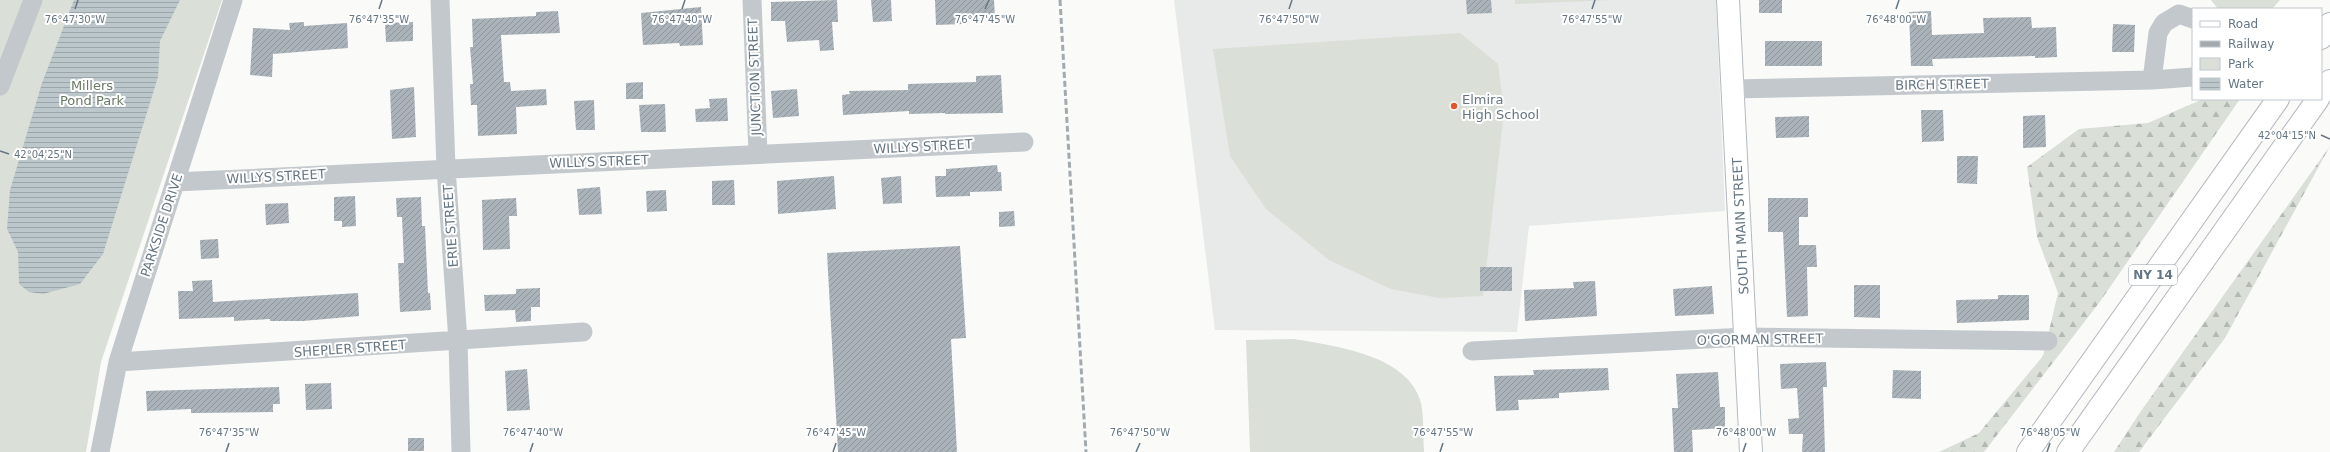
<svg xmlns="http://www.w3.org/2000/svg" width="2330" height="452" font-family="'DejaVu Sans',sans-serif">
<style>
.built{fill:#e8e9e9}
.forest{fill:url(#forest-firs)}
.green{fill:#dadfd7}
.water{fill:url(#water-rules)}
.building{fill:url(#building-hatch)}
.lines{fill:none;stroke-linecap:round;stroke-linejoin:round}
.secondary-casing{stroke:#b3babf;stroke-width:24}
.primary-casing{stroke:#b5babe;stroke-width:24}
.street{stroke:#c3c8cc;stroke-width:19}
.secondary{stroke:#fff;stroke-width:22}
.primary{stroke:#fff;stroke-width:22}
.rail{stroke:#a2aab0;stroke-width:3;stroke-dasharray:6 3;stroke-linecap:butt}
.ticks{fill:none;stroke:#657683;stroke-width:1.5}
.poi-dot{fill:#e4572e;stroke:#fff;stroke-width:1.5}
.labels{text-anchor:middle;stroke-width:4;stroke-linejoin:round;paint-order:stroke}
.shield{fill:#fff;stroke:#939fa8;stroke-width:1}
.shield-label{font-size:12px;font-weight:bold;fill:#657683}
.street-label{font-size:13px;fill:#657683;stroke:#fff}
.park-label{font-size:13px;fill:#687a64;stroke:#fff}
.poi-label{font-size:13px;fill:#657683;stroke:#fff;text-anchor:start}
.ticks-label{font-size:10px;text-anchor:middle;fill:#657683;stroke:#fff;stroke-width:4;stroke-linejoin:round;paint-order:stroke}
</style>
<defs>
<pattern id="forest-firs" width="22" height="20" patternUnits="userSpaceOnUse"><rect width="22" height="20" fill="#dadfd7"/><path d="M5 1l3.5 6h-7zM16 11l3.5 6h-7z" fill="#b4b9b4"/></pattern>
<pattern id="water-rules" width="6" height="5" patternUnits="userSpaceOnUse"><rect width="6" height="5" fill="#bbc7cb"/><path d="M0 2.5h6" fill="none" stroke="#9ca6aa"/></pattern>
<pattern id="building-hatch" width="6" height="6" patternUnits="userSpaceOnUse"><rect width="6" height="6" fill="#aab3b9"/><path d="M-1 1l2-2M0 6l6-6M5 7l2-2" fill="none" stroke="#8e969c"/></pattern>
</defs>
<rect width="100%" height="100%" fill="#fafaf8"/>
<!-- built -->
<path class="built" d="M1174,0H1716L1725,211L1529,226L1517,332L1215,330Z"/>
<!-- forest -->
<path class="forest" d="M2203,99H2240L2099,303L1984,452H1939L1979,433L2043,356L2058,293L2037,237L2027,167L2079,129L2148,123Z
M2330,146L2225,338L2139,452H2114L2141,411Z"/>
<!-- green -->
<path class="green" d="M0,0H222L101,362L86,452H0Z
M1515,0H1613L1515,4Z
M2211,0H2280L2272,9H2218Z
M1460,33L1498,64L1504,111L1483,296L1439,298L1391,289L1329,260L1266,209L1230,156L1213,49Z
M1294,339C1335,346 1409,355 1421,403C1424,418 1423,436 1424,452H1250L1246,340Z"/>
<!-- water -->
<path class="water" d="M74,0H180L160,41L158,77L103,254L80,284L43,294L29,292L19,284L18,252L7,229L10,190L42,83Z"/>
<!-- building -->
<path class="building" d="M837,0L838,22H832L834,50L820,51L819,40L787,42L785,21H771V2Z
M871,0H891L892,21L873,22Z
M935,0H994L995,18L962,20V24L936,25Z
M1466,0H1491L1492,13L1467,14Z
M1759,0H1782V13H1759Z
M701,7L703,45L680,46L679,43L643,45L641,13Z
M558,11L560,33L501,35L504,82H510L511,91L546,89L547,105L516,107L517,134L478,136L477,105H471L470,84H473L470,47H473L472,19L536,16V12Z
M1931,11L1932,35L1984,33L1983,18L2031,17L2032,28L2056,27L2057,57L2035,58V56L1932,59L1933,66H1911L1909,12Z
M304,22V26L347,23L348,48L273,54L272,77L250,75L253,28L290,30L289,23Z
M413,22V41L386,42L385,23Z
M2113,24L2135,25L2134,52H2112Z
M1765,41H1822V66H1765Z
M1001,75L1003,113L945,114V113L909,114V111L843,115L842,95L850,94L849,91L908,90V84L976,82V76Z
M643,82V99H626V83Z
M414,87L416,137L392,139L390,90Z
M797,89L799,116L773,118L771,91Z
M727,98L728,121L696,122L695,109L710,108L709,99Z
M594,100L595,130H576L574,101Z
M665,104L666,132H641L639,105Z
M1921,110H1943L1944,141L1922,142Z
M2045,115L2046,147L2023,148V116Z
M1809,116V137L1776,138L1775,117Z
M1957,156H1978L1977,184L1957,183Z
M997,165L998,172H1001L1002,191L970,192V196L936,197L935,176H946V169Z
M834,176L836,209L778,214L777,181Z
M901,176L902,203L883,204L881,178Z
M734,180L735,205H712V181Z
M600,187L602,214L579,215L577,189Z
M666,190L667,211L647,212L646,191Z
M355,196L356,226L342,227V221H334V197Z
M421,197L422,226H425L428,293H430L431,310L400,312L398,263H404L402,217H397L396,198Z
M516,198L517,216H509L510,249L483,250L482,200Z
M1768,198H1808V217H1799V245H1816L1817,267H1807L1808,316L1787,317L1783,232H1768Z
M288,203L289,223L266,225L265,204Z
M1014,211L1015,226L999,227V212Z
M218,239L219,258L201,259L200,240Z
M960,246L966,338L951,339L957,452H838L827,253Z
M1480,267H1512V291H1480Z
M212,280L213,302L358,293L359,316L303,321H270V319L234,321V317L179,319L178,291H193L192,281Z
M1595,281L1597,316L1525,321L1524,290L1574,288L1573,282Z
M1854,285H1880V318L1854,317Z
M1712,286L1714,314L1675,316L1673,289Z
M540,288V307H531V321L516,322L515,310L485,311L484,295L516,294V289Z
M1998,295H2029V320L1957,323L1956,300L1998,299Z
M1826,362L1827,387H1823L1825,452H1802L1803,434H1789L1788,419L1799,418L1797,388L1781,389L1780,364Z
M1608,368L1609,390L1559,393V398L1518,400L1519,410L1496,411L1494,376L1534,375L1533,370Z
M527,369L530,410L507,411L505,371Z
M1893,370L1921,371V399L1892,398Z
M1718,372L1720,407H1725V428L1692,430L1693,452H1674L1672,408H1678L1676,374Z
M331,383L332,409L306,410L305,384Z
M279,387L280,404H273V412L191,413V409L147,411L146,391Z
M408,438H424V451H408Z"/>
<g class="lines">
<defs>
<path id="secondary" d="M1728,0L1751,452"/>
<path id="primary" d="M2321,38L2330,24
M2321,94L2330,81
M2028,452L2278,99
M2068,452L2318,99"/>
</defs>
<!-- secondary casing -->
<use href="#secondary" class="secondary-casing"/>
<!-- primary casing -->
<use href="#primary" class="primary-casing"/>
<!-- street -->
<path class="street" d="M440,0L446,168L458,341L461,452
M752,0L758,154
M2152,80L2158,33L2164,23L2179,14L2193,19
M0,86L33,0
M1732,89L2152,80L2193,77
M175,182L1024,142
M1472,351L1746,337L2048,341
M118,362L583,332
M100,452L118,362L233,0"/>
<!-- secondary -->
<use href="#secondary" class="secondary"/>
<!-- primary -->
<use href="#primary" class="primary"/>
<!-- rail -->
<path class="rail" d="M1060,0L1086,452"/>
</g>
<!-- ticks -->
<path class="ticks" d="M75,9L78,0M379,9L382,0M682,9L685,0M985,9L989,0M1289,9L1292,0M1592,9L1595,0M1896,9L1899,0M2321,135L2330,139M0,151L9,154M226,452L229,443M530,452L533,443M833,452L836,443M1136,452L1140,443M1440,452L1443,443M1743,452L1746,443M2047,452L2050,443"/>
<!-- markers -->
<circle class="poi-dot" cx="1454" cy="106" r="4"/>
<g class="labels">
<!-- shield labels -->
<rect class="shield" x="2129" y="265" width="48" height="20" rx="3"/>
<g class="shield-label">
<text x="2153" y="279">NY 14</text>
</g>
<!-- street labels -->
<g class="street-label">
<text transform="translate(754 77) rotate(-92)" y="5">JUNCTION STREET</text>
<text transform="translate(1942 84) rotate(-1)" y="5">BIRCH STREET</text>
<text transform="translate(923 146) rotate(-3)" y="5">WILLYS STREET</text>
<text transform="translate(599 161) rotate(-2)" y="5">WILLYS STREET</text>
<text transform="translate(276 176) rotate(-3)" y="5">WILLYS STREET</text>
<text transform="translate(161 225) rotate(-72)" y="5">PARKSIDE DRIVE</text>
<text transform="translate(450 226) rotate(-94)" y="5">ERIE STREET</text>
<text transform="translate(1740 226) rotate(-93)" y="5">SOUTH MAIN STREET</text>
<text transform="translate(1760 339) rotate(-1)" y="5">O'GORMAN STREET</text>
<text transform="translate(350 348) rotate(-4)" y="5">SHEPLER STREET</text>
</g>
<!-- park labels -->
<g class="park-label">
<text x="92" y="90">Millers<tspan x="92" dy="15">Pond Park</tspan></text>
</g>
<!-- poi labels -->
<g class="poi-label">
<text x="1462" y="104">Elmira<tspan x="1462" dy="15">High School</tspan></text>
</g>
</g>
<g class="ticks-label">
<text x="75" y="23">76°47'30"W</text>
<text x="379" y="23">76°47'35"W</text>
<text x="682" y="23">76°47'40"W</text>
<text x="985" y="23">76°47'45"W</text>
<text x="1289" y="23">76°47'50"W</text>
<text x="1592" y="23">76°47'55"W</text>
<text x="1896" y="23">76°48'00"W</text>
<text x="2287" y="139">42°04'15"N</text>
<text x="43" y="158">42°04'25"N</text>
<text x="229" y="436">76°47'35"W</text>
<text x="533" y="436">76°47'40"W</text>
<text x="836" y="436">76°47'45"W</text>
<text x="1140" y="436">76°47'50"W</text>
<text x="1443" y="436">76°47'55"W</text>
<text x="1746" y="436">76°48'00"W</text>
<text x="2050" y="436">76°48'05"W</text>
</g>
<!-- legend -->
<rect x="2192" y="8" width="130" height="92" fill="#ffffff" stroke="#c1c8cd"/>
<rect x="2200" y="21" width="20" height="6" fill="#ffffff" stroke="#c1c8cd"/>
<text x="2228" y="28" font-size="12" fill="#657683">Road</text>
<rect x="2200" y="41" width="20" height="6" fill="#a2aab0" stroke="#c1c8cd"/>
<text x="2228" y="48" font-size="12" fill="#657683">Railway</text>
<rect x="2200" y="58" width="20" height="12" fill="#dadfd7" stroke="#c1c8cd"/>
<text x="2228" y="68" font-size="12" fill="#657683">Park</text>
<rect x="2200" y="78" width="20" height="12" fill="url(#water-rules)" stroke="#c1c8cd"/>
<text x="2228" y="88" font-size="12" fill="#657683">Water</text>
</svg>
